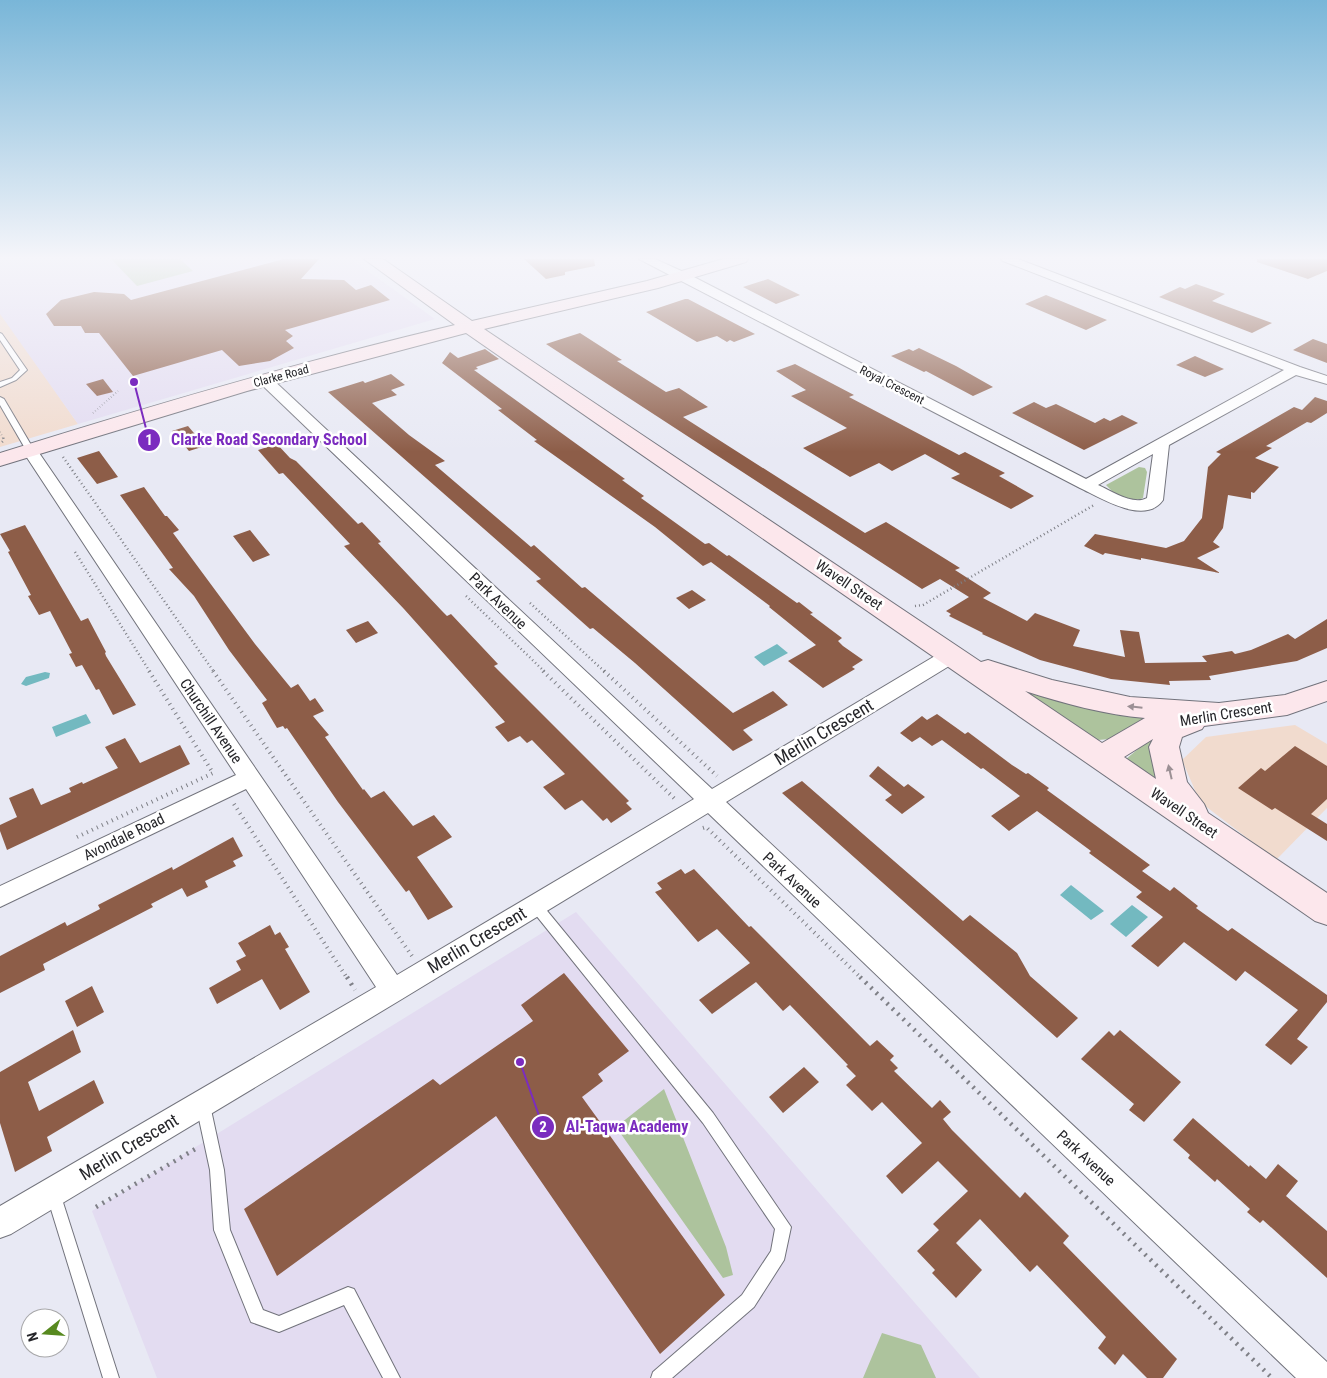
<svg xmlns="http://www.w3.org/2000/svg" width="1327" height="1378" font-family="'Roboto Condensed',sans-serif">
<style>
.commercial{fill:#f1dbce}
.education{fill:#e3dcf1}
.green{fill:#adc39d}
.water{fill:#73b9c0}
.building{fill:#8d5d48}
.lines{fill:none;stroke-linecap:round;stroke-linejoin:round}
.lane-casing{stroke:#72737c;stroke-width:2}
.street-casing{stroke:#72737c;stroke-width:2}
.secondary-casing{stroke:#72737c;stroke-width:2}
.path-far3{stroke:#7f8087;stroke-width:2;stroke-dasharray:0.5 2.5;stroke-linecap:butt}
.path-far2{stroke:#7f8087;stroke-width:2.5;stroke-dasharray:1 3;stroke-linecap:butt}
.path-far1{stroke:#7f8087;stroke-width:4;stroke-dasharray:1 4.5;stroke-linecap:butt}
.path{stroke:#7f8087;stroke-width:4.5;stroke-dasharray:2 5.5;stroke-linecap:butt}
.lane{fill:#fff;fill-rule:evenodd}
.street{fill:#fff;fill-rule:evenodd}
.secondary{fill:#fce7ec;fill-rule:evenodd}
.oneway{fill:#9c9095}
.labels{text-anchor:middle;stroke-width:5;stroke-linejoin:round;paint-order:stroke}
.far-street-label{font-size:12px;fill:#26262a;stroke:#fff}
.street-label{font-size:15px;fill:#26262a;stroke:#fff}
.near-street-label{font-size:18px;fill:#26262a;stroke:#fff}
.leader{fill:none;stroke:#7b2cbf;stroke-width:2}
.callout-dot{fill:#7b2cbf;stroke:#fff;stroke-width:2}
.mark-label{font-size:15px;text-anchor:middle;font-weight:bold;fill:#fff}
.callout-label{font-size:16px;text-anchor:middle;font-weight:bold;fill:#7b2cbf;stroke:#fff;stroke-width:5;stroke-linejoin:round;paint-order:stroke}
</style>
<rect width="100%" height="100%" fill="#e8e9f4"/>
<!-- commercial -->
<path class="commercial" d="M0,312L78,424L0,447Z
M1295,725L1327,744V808L1276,860L1200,802L1182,760L1206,737Z"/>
<!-- education -->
<path class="education" d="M0,259H351L435,319L78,424L0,314Z
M576,912L980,1378H157L92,1211Z"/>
<!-- green -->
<path class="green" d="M111,259H180L193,271L137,286Z
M1139,467L1145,468L1147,472L1143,498C1128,504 1116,496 1106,485Z
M1008,680L1147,716L1110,739L1098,740Z
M1161,730L1158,780L1126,759Z
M664,1089L726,1247L733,1275L723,1278L616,1127Z
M882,1333L921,1345L936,1378H863Z"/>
<!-- water -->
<path class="water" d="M777,644L788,653L764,666L754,657Z
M45,672L50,673L49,678L26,686L21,684L26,677Z
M86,714L91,723L56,737L52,727Z
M1071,885L1104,911L1091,920L1060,895Z
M1132,905L1148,917L1126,937L1110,924Z"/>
<!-- building -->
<path class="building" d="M284,259H319L301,279L344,280L356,290L371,285L390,300L285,330L293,336L286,341L294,348L270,361L239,366L222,350L133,376L99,333H85L81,326H54L46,314L61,300L94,292L124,294L131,300Z
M524,259H594L595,266L565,272V275L546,279Z
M1257,259H1327V271L1308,279L1257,262Z
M768,279L800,295L776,304L743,287Z
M1196,284L1225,294L1212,301L1272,323L1252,333L1159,297L1180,287L1185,289Z
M1046,295L1061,301L1107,320L1086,330L1025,304Z
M685,299H688L755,334L734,342L730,340L727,342L717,336L697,342L646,312Z
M580,333L622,360L617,361L666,392L679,388L708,407L683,417L865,533L886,522L960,568L955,570L991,593L983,598L1027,621L1035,613L1080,630L1073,646L1125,657L1120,630L1139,632L1145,663L1207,662L1202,656L1232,651L1235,654L1251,650L1288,634L1295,639L1327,619V648L1297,661L1209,676L1211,680L1169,681L1170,685L1111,679L1040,660L982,634L983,633L949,616L951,614L946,611L969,597L940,579L922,589L546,344Z
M1313,339L1327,344V363L1293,350Z
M919,348L956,366L993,387L973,396L926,371L924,372L891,356L909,349L913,351Z
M485,349L499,359L476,367L478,369L474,370L625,479L622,480L644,496L641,498L705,544L709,543L727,556L729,555L797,603L799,602L813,613L810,614L842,638L838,641L843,646L863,660L852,667L855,669L823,688L788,661L816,645L769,607L770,606L711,562L703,566L655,527L534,441L537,440L498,410L502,409L442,363L450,352L458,358Z
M1195,356L1224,369L1205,377L1176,365Z
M795,364L854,395L849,397L959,455L965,452L1005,473L999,476L1034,496L1011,509L951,478L960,474L925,454L892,471L879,463L850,477L803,448L847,428L791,396L806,390L776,371Z
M391,374L405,385L391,390L397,395L372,403L409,435L445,461L435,465L531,547L534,545L582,588L585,587L733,713L773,691L788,705L743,730L753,740L733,751L635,663L593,628L590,629L536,581L541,579L328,392L363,381L365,383Z
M103,379L113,392L97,396L86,384Z
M1315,397L1327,401V413L1311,423L1307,422L1266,446L1272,448L1255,458L1279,467L1254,493L1251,492V499L1228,495L1223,528L1213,542L1220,547L1197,558L1220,573L1141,558V560L1105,553L1103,555L1084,546L1095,534L1166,548L1184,541L1202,518L1208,467L1221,454L1216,452L1294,407L1302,410Z
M1034,402L1046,408L1056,404L1095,423L1104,418L1110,421L1122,415L1138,423L1084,450L1012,413Z
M188,426L205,446L189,451L172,431Z
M277,444L290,458L296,461L358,524L362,522L381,542L378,543L442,611L447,616L451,614L498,664L494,666L629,801L626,803L632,809L611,823L607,818L603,821L582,800L565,810L543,787L565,774L532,740L527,743L520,736L508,742L495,727L505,722L404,609L344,546L350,544L283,473L279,474L258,450Z
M99,451L118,477L97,484L77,458Z
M144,487L165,516H167L179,530L173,533L255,644L291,688L298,684L310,701L315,698L324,711L313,716L329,735L325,737L363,790L364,789L371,798L384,791L413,826L434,815L452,837L417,857L453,907L428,920L409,890L406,892L338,802L287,728L285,729L283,726L277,728L262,703L267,700L229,650L194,596L169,569L173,568L120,495Z
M25,525L81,621L88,618L106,652L105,653L106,656L136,705L113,715L99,689L96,690L82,665L76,667L69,654L72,653L50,611L39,615L28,596L31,595L8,552L10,551L0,534Z
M250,530L270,555L253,562L233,536Z
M692,590L706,600L689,609L676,598Z
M368,621L378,633L356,643L346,630Z
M937,714L965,734L968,732L1012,765L1026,774L1028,773L1049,788L1047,790L1150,865L1142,871L1170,891L1174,887L1198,906L1196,908L1228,931L1232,928L1327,995V1002L1297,1039L1308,1047L1291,1065L1265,1045L1298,1010L1245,971L1236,981L1184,942L1158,967L1131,946L1163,917L1136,897L1142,892L1089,853L1091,851L1037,811L1009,831L991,816L1020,796L983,768L981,769L942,740L932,746L920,737L912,742L900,733L922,716L927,720Z
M125,738L140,763L180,745L190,764L7,850L0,831V825L17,817L9,798L33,788L41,805L71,792L69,788L82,782L83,784L118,768L105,747Z
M1295,746L1327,766V799L1311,814L1327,824V841L1275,808L1272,810L1238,788L1261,768L1265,771Z
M878,766L904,787L908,784L925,797L902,814L885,800L892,795L869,776Z
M802,781L963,921L970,915L1017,953L1030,976L1078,1018L1057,1038L782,793Z
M233,837L243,856L233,861L236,866L205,881L208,887L187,897L182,888L151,904L153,907L43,964L45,970L0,993V956L65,922L67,926L100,909L98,905L172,867L173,870Z
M681,869L685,874L694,869L749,927L751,926L870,1046L877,1040L894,1056L890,1060L898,1068L894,1071L932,1108L940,1100L951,1112L943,1119L952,1130L1020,1198L1025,1192L1069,1236L1063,1243L1177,1359L1163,1378H1147L1123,1354L1115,1365L1098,1348L1106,1337L1037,1265L1030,1272L980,1219L956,1243L982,1270L956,1298L932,1273L935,1270L917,1251L939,1230L933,1224L968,1191L938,1161L902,1194L886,1176L922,1143L882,1102L872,1111L846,1085L856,1076L846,1066L848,1065L790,1005L783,1011L756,982L712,1014L699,1000L750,963L717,929L698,942L655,892L662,889L657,883Z
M270,925L275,935L280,932L289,947L285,949L310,992L280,1010L262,979L217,1004L209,988L241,970L236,961L246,956L238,943Z
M564,973L629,1051L598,1074L603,1081L582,1097L725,1295L660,1354L496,1116L277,1276L244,1209L433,1079L440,1085L533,1021L521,1005Z
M92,986L104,1012L77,1027L65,1001Z
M73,1030L81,1052L28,1082L39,1111L94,1080L104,1103L47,1137L52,1151L15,1172L0,1123V1072Z
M1120,1030L1181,1082L1144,1122L1129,1110L1134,1104L1081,1059L1109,1031L1114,1036Z
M804,1067L819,1082L783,1113L769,1097Z
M1193,1118L1249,1167L1250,1165L1266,1179L1278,1164L1298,1181L1286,1196L1327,1231V1278L1263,1220L1260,1223L1247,1212L1250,1209L1217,1179L1215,1182L1188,1158L1190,1155L1173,1140Z"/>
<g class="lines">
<defs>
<path id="lane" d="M0,333L2,334L27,370L16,380L0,387V382L12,378L20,370L0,340Z
M0,397L4,399L34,450L33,452H30L26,450L0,405Z
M535,900L539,901L713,1113L791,1227L784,1260L754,1307L672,1378H651L653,1372L742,1295L771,1251L775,1229L703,1123L531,909L529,905L531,901Z
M203,1098L208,1100L210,1105L224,1170L230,1230L263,1310L279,1316L348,1287L354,1289L400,1378H383L344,1305L279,1332L251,1322L214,1230L210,1170L196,1105L198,1100Z
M53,1186L58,1188L60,1193L119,1378H103L46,1193L48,1188Z"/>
<path id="street" d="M639,259H655L688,274L1086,479L1284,370L1003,261L1001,259H1018L1300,367L1327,376V384L1296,375L1169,445L1163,500C1145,526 1101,498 1080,488ZM1153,454L1147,498C1133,506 1112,491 1098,485Z
M265,376L270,377L712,789L945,650L952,649L959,650L962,655L959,660L726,802L1327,1362V1378H1296L708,813L402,999L11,1234L0,1238V1206L376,987L246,789L0,907V886L236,775L22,450L25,447H35L397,975L694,799L260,383L258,380Z"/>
<path id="secondary" d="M364,259H383L472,321L647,281L723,259H748L746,262L658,288L484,329L981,662L988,660L1052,680L1130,697L1219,703L1285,695L1327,681V701L1287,715L1204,726L1202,729L1182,737L1179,747L1187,782L1204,804L1208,813L1327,893V925L1315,921L466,333L247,391L0,466V453C150,406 302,361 455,325ZM1025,691C1062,703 1107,715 1145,718L1102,743ZM1153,739L1149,747L1156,779L1124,757Z"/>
</defs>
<!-- lane casing -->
<use href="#lane" class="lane-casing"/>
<!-- street casing -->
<use href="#street" class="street-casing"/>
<!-- secondary casing -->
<use href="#secondary" class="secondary-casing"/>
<!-- path-far3 -->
<path class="path-far3" d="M93,413L118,391
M0,432L3,438"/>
<!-- path-far2 -->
<path class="path-far2" d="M2,442L4,440L3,437
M63,457L214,672
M75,552L150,672
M466,596L545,672
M530,603L605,672
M915,606L923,605L1094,505"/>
<!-- path-far1 -->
<path class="path-far1" d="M213,671L412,956
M543,671L677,801
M604,671L717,776
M234,804L347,978
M703,828L706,827L861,978
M77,837L213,773L149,671"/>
<!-- path -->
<path class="path" d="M347,977L355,990
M860,977L1272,1378
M96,1207L197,1148"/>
<!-- lane -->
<use href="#lane" class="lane"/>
<!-- street -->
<use href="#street" class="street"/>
<!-- secondary -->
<use href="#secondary" class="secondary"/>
</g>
<!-- one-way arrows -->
<defs><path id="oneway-solid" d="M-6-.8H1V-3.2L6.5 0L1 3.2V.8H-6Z" transform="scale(1.25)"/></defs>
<g class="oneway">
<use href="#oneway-solid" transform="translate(1135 707) rotate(-174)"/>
<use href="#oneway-solid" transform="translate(1170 772) rotate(-103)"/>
</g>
<!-- sky -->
<linearGradient id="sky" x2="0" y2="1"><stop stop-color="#79b6d8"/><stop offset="0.57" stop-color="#f5f5fa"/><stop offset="1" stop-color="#f5f5fa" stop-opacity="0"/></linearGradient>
<rect width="1327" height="452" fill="url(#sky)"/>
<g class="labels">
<!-- far-street labels -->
<g class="far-street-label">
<text transform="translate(281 376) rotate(-15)" y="4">Clarke Road</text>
<text transform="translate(892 385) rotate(27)" y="4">Royal Crescent</text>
</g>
<!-- street labels -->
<g class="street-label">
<text transform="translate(849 585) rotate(34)" y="5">Wavell Street</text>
<text transform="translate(498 601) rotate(44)" y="5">Park Avenue</text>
<text transform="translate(1226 714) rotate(-9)" y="5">Merlin Crescent</text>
<text transform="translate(211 721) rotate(56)" y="5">Churchill Avenue</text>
<text transform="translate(1184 813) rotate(34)" y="5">Wavell Street</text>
<text transform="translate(124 837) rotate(-26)" y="5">Avondale Road</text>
<text transform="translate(792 880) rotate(43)" y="5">Park Avenue</text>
<text transform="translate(1086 1158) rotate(43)" y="5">Park Avenue</text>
</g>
<!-- near-street labels -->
<g class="near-street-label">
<text transform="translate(824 732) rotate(-31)" y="6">Merlin Crescent</text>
<text transform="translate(477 940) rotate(-31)" y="6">Merlin Crescent</text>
<text transform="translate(129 1147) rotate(-31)" y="6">Merlin Crescent</text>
</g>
</g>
<!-- callouts -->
<path class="leader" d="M134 382L149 440M520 1062L543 1127"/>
<g class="callout-dot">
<circle cx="134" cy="382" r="5"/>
<circle cx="520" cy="1062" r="5"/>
<circle cx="149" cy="440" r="12"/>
<circle cx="543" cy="1127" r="12"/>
</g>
<g class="mark-label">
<text x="149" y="445">1</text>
<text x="543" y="1132">2</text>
</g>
<g class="callout-label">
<text x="269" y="445">Clarke Road Secondary School</text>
<text x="627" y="1132">Al-Taqwa Academy</text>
</g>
<!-- north arrow -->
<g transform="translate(45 1333) rotate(253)"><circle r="24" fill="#ffffff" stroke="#a8a8aa"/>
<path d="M0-4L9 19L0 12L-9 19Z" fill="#57891f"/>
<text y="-8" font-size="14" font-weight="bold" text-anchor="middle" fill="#26262a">N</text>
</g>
</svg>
